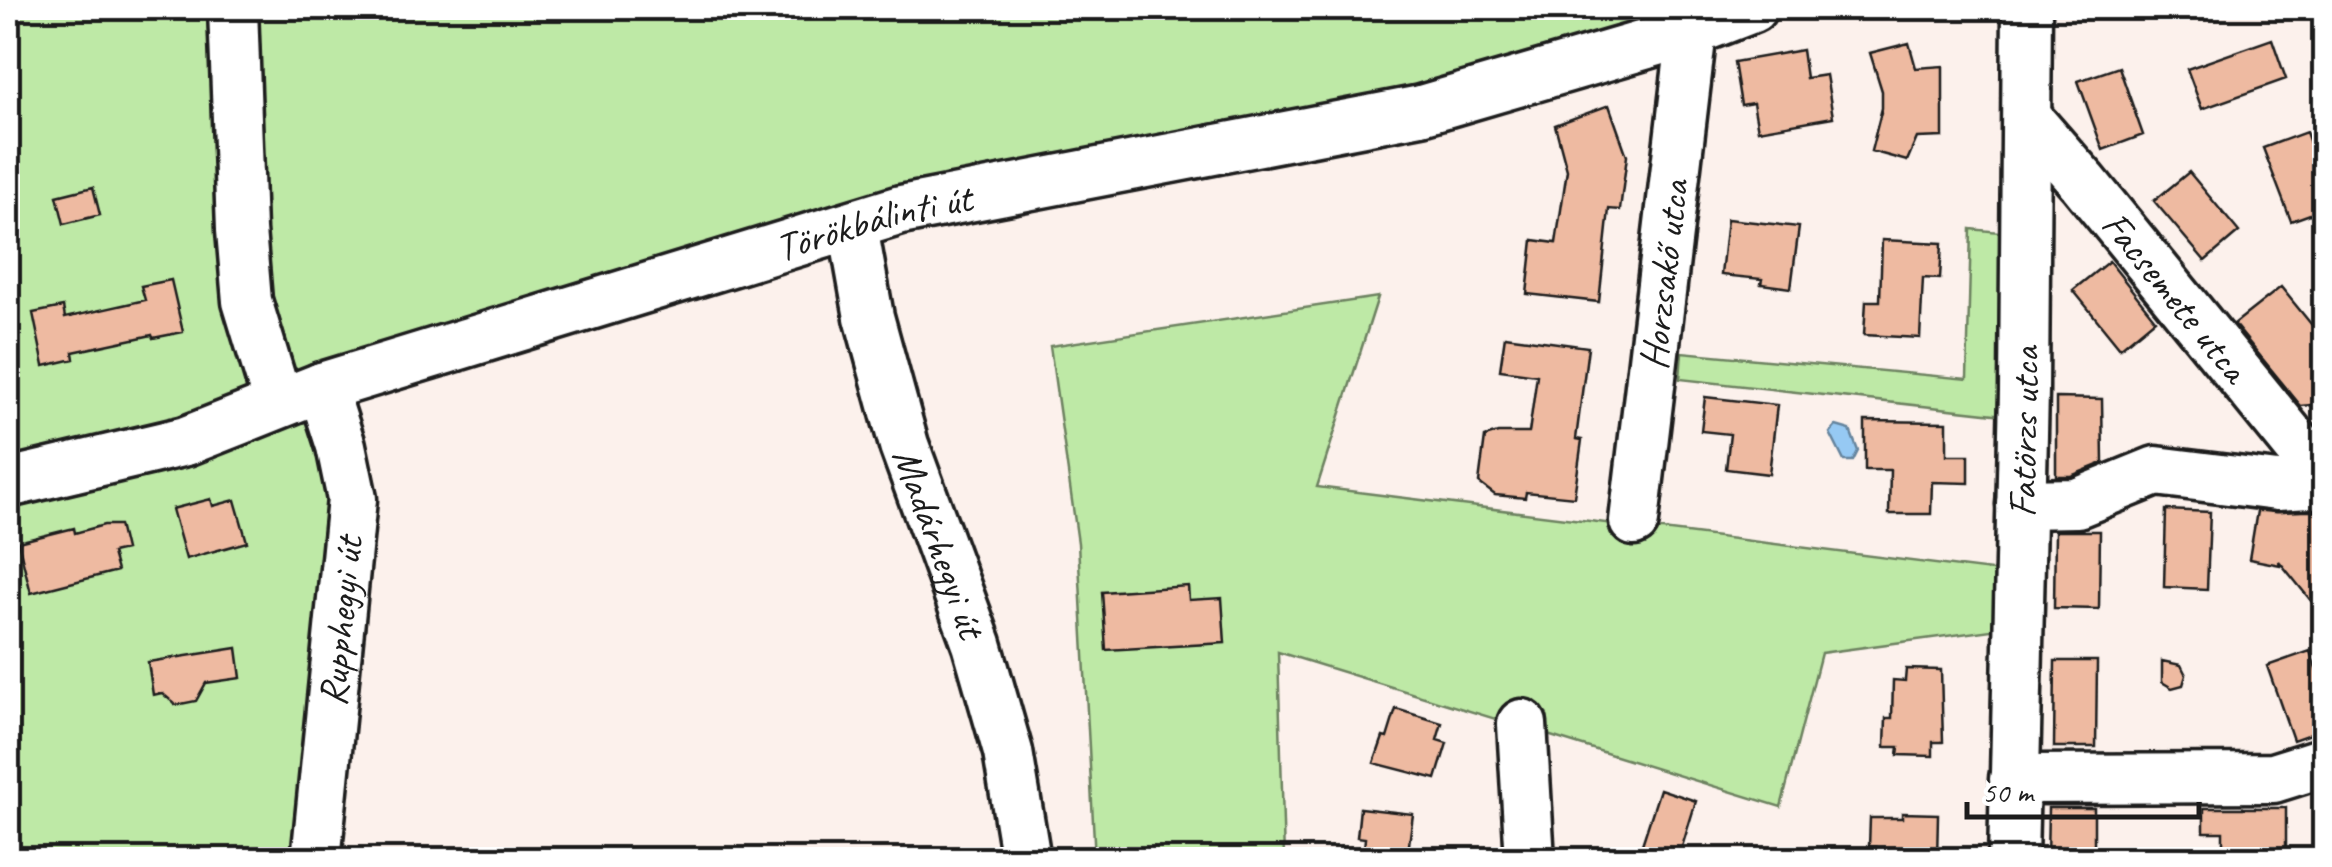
<svg xmlns="http://www.w3.org/2000/svg" width="2332" height="867" font-family="Caveat,sans-serif">
<style>
.green{fill:#bee9a6;stroke:#6d8261;stroke-width:2.5}
.water{fill:#96c9f3;stroke:#65849d;stroke-width:2.5}
.building{fill:#eebaa1;stroke:#1c1c1c;stroke-width:2.5}
.lines{fill:none;stroke-linecap:round;stroke-linejoin:round}
.minor-casing{stroke:#1c1c1c;stroke-width:55}
.minor{stroke:#fff;stroke-width:48}
.labels{text-anchor:middle;stroke-width:9;stroke-linejoin:round;paint-order:stroke}
.street-label{font-size:40px;fill:#1c1c1c;stroke:#fff}
</style>
<rect width="100%" height="100%" fill="#fcf1ec"/>
<filter id="ink" filterUnits="userSpaceOnUse"><feTurbulence type="fractalNoise" baseFrequency=".01" numOctaves="2"/><feDisplacementMap in="SourceGraphic" scale="20" xChannelSelector="R" yChannelSelector="G"/><feConvolveMatrix kernelMatrix="1 2 1 2 8 2 1 2 1" color-interpolation-filters="sRGB"/></filter>
<g filter="url(#ink)">
<!-- green -->
<path class="green" d="M8,8H1752L901,210L322,387L341,446L316,860L8,859Z
M1971,229L2009,233L2004,415L1680,379L1682,352L1967,379Z
M1378,297L1317,487L2000,572L1999,629L1821,653L1781,807L1278,652L1284,859H1095L1078,543L1050,346Z"/>
<!-- water -->
<path class="water" d="M1836,426L1850,430L1858,451L1853,461H1844L1830,433Z"/>
<!-- building -->
<path class="building" d="M2272,39L2286,79L2202,109L2187,69Z
M1909,43L1916,68L1943,66V137L1917,138L1907,161L1871,151L1882,108V91L1870,53Z
M1802,50L1806,78L1826,75L1833,117L1758,130L1753,103L1741,105L1734,62Z
M2119,67L2143,135L2103,150L2078,81Z
M1609,105L1627,156L1620,210L1609,209L1599,302L1527,294L1533,240L1556,243L1567,170L1555,125Z
M2306,132L2324,182V209L2291,221L2263,148Z
M2189,172L2239,232L2205,261L2154,201Z
M93,187L100,215L64,224L57,196Z
M1727,219L1799,227L1791,288L1761,284L1762,279L1721,275Z
M1882,240L1942,243L1940,279L1923,278L1920,338L1864,335L1866,301H1880Z
M2109,261L2155,319L2120,348L2073,290Z
M171,280L183,332L153,338L152,335L73,352L74,359L44,366L33,313L63,307L65,318L145,300L141,286Z
M2281,287L2324,340V404L2301,406L2234,324Z
M1505,336L1588,347L1576,439L1582,440L1574,497L1526,492L1525,498L1495,495L1479,483L1485,437L1498,433H1529L1537,375L1500,370Z
M1705,397L1777,405L1769,474L1726,469L1730,434L1701,431Z
M2056,398L2102,399L2103,463L2071,476H2056Z
M1865,421L1947,422V455H1969V483L1932,482L1931,514H1889L1890,470H1865Z
M211,499L213,506L235,500L247,542L186,559L172,509Z
M2166,510L2210,512L2207,589L2164,587Z
M2257,511H2321L2324,515V617L2279,561L2280,565L2249,559Z
M104,525H119L125,550L112,553L117,571L31,593L18,542L74,528L75,533Z
M2055,531H2100L2099,609L2054,608Z
M1188,586L1189,600L1222,598L1225,643L1106,650L1102,592Z
M237,648L241,678L206,683L196,701L176,705L162,693L153,695L148,662Z
M2310,651L2324,693V729L2293,740L2267,666Z
M2055,661H2097L2096,747H2054Z
M2162,661L2181,665L2186,675L2183,685L2172,688L2162,682Z
M1906,669L1941,670L1943,742H1933V756L1898,755L1899,747H1885L1886,718H1892L1893,680L1905,681Z
M1396,709L1442,723L1437,740L1447,743L1436,779L1374,763L1383,737L1387,738Z
M1660,789L1696,801L1678,860H1637Z
M1360,808L1413,814L1407,860H1363L1365,838L1357,837Z
M2048,808H2094V860H2047Z
M2204,808H2286V860H2223V832H2204Z
M1902,813L1938,814L1937,860H1876V847H1869L1870,818H1902Z"/>
<g class="lines">
<defs>
<g id="minor">
<path d="M233,8L241,230L247,301L278,403"/>
<path id="s1" d="M2027,118L2083,182L2324,478"/>
<path id="s2" d="M853,227L869,317L904,445L977,644L1008,752L1026,860"/>
<path id="s3" d="M8,483L186,441L322,387L901,210L1421,110L1692,31L1752,8"/>
<path d="M2021,504L2077,503L2156,471L2277,486L2324,483"/>
<path id="s4" d="M1634,521L1692,31"/>
<path d="M1522,724L1530,860"/>
<path d="M2014,779L2273,778L2324,762"/>
<path id="s5" d="M316,860L352,499L341,446L322,387"/>
<path id="s6" d="M2013,860L2024,391L2027,8"/>
</g>
</defs>
<!-- minor casing -->
<use href="#minor" class="minor-casing"/>
<!-- minor -->
<use href="#minor" class="minor"/>
</g>
</g>
<g class="labels">
<!-- street labels -->
<g class="street-label">
<text dy="14" stroke="none"><textPath href="#s3" startOffset="905">Törökbálinti út</textPath></text>
<text dy="14" stroke="none"><textPath href="#s4" startOffset="248">Horzsakő utca</textPath></text>
<text dy="14" stroke="none"><textPath href="#s1" startOffset="232">Facsemete utca</textPath></text>
<text dy="14" stroke="none"><textPath href="#s6" startOffset="428">Fatörzs utca</textPath></text>
<text dy="14" stroke="none"><textPath href="#s2" startOffset="328">Madárhegyi út</textPath></text>
<text dy="14" stroke="none"><textPath href="#s5" startOffset="240">Rupphegyi út</textPath></text>
</g>
</g>
<!-- margin -->
<rect width="2332" height="867" fill="none" stroke="#fff" stroke-width="40"/>
<rect x="20" y="20" width="2292" height="827" fill="none" stroke="#1c1c1c" stroke-width="4" filter="url(#ink)"/>
<!-- scale -->
<path d="M1967 802v15h232v-15" fill="none" stroke="#1c1c1c" stroke-width="5"/>
<text x="1982" y="802" font-size="30" fill="#1c1c1c" stroke="#ffffff" stroke-width="8" paint-order="stroke">50 m</text>
</svg>
